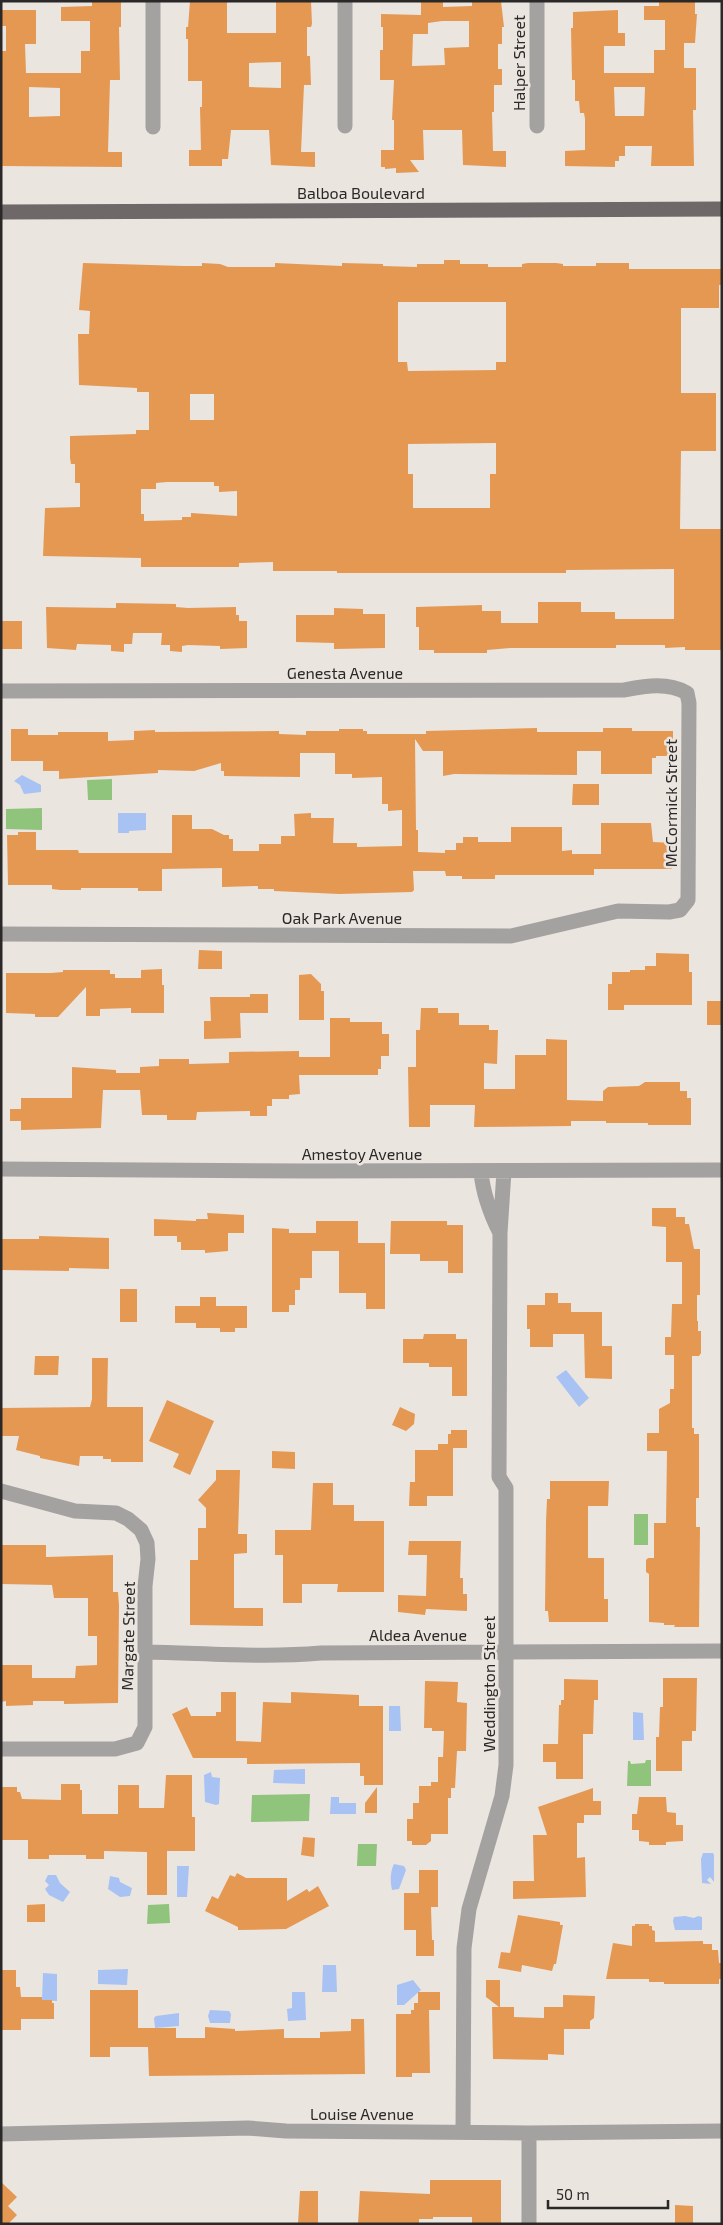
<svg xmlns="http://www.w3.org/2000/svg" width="723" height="2225" font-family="'Exo 2',sans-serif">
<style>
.green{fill:#90c47c}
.water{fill:#a8c2f3}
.building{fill:#e59852;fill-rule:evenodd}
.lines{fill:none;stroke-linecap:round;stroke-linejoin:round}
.minor{stroke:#a4a1a1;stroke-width:15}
.major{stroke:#6e6869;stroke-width:15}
.labels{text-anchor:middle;stroke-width:5;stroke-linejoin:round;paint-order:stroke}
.street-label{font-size:16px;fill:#2b2927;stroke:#ebe5e0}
</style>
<rect width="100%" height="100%" fill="#ebe5e0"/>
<!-- green -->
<path class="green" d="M112,779V800H88L87,780Z
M42,808V830L6,829V809Z
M634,1514H648V1545H634Z
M646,1760H651V1786H627L628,1761H630L631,1764L645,1763Z
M310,1794L309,1821L251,1822L252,1795Z
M358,1844H377L376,1866H357Z
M169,1904L170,1923L147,1924L148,1905Z"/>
<!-- water -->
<path class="water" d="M22,775L41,785V792L24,794L20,785L14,781Z
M118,813H146V830L129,831V833H118Z
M566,1370L589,1398L579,1407L556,1377Z
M389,1706H400L401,1731H389Z
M633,1712L643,1713L644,1740H633Z
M305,1769V1784L273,1783L274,1770Z
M211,1772L212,1777L220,1778L219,1804L216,1805L205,1802L204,1775Z
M331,1797H339V1803H356V1814H330Z
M703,1853H713L714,1855V1882L710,1877L707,1880L711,1884L702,1883L701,1859Z
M394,1864L404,1866L406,1870L399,1889L392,1890C390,1881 390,1872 394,1864Z
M177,1866H189L187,1897H177Z
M48,1875H56L60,1883L70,1892L63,1902L49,1895L45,1889L49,1885L45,1881Z
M110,1876L119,1878L120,1882L132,1888L130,1896L120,1897L108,1889Z
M685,1916L694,1918L698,1916L702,1917V1930H675L673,1921L674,1917Z
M323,1965H336L337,1992H322Z
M128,1969L127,1985L98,1984V1970Z
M43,1973L57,1974V2001L42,2000Z
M413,1980L421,1990L404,2005H397V1985Z
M292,1992H305L306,2020L288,2021L287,2009L292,2008Z
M210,2010L229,2011L231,2014L230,2023H210L208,2016Z
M179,2013V2026L155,2028L154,2018L156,2016Z"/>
<!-- building -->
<path class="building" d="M92,1H121V27H119L120,80H110L108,152H122V167L1,166V51H6V26H1V10H36V44H25L26,73H81V51H90V21H61V7L92,6ZM29,87L60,88V116L29,117Z
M190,1H227V33H276V1H311L312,24L311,27H307V56H310L311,85H304L301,152H315V167L271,165L269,130H231L228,159H222V166H189V150H201L200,107H202V81H188V39H186V27H188ZM281,62V88L249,87V63Z
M421,1H443V7L472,6V1H501L504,27H502V44H498V69H502V85H494V112H492L493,151H506V167L463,165L462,130H423L424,160H410L419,172L396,173V168L385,169V167H381V150H394V120H392L394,80H380V50H383V27H381V14L421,15ZM442,21H469V47L444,48L445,65L412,66L413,34H428V23Z
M659,1H695V14H697L695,43H684V68H696V110H693L694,166H651L652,146H625V156H619V161H615V167L565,166V151L585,150V119L584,113H580L579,101H575V80H572L571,28H573V12L618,10V33H625V46H604V73H654V50H665V20H644V6H659ZM614,87H645L644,116H615Z
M444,260H460V264H488V267H522V264L528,263H556L563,264V266H596V263H629V269H722V285H719V308H681V393H716V451H681L680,529H722V650H685V647L665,648V645H616V648H511L487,650V653H434V650H419V627H416V607L482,605V611H501V623H538V602H581V612H615V619H674V569L566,570V573H337V571H273V562L239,563V567H141V558L43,556L45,508L80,507V483H75V464H71L70,458V436L136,434V430H149V392H137V388L79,385L78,334H89L90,311L79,310L83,263L184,266H202V263L220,264L228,267H275V263L342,266V263L383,264V266L417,267V264H444ZM398,302H506V362H496V370L408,371L407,362H398ZM190,394H214V420H190ZM496,443V474H490V508H413V474H408V444ZM167,482H214V486H219V492L237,491V516L191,513V517H182V520L144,521V514H141V489H156V483Z
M116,603L176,604V607L188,608L236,607V615H239V621H247V648L220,649V646L188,645L182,646V652L170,651V645H161L162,633H133L132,644H124V652L111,651V645L77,644L76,650L47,648L46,607L116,608Z
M334,608L363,609V614H385V648L334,649V643L296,642V615H334Z
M1,621H22V649H1Z
M537,728V732H603V728H632V731H673V756H656V758H652V774H601V751H577V775L454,774L443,776V751H423L415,739L416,830H418V852L445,853V850H456V843H463V837H478V842H511V827H562V851L572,850V854H601V823H651L653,842L674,843L672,869H594V875H495V879H462V876H446L445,871H413L414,890L412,892L339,894L274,891V889H258V886L222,887V868L162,869V891H138V888H81V890H60L52,889V885H8L7,835H18V832H36V850H78L79,853H172V815H192V829H212L224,835H229V839H233V851H259V844H281V836H295L294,814L311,813V818H334L333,843H357V847L402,846V810L388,811V804H382V777L352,778V774H335V753H300V777L224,776V771H221V763L194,771L158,770V773L59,779V771H43V761H11V729H28V735H58V732H108V741L134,740V731L155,730V732L279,731V734L306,735V731H339V729H363V731H367V734H426V731Z
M573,784H599V805H572Z
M199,950L222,951V969H198Z
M656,953L689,954V972H692V1005H624V1010H608V984H612V972H630V970H645V966H656Z
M162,969V985H164V1013H131V1008L100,1009V1016H86V987L58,1017H35V1014L6,1013V973H51L63,972V970H110V974H115V978H141V970Z
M311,974L321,984V991H324V1020H299V975Z
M250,994H268V1013H240L241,1038L204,1039V1021H211L210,997H250Z
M707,1001H722V1025H707Z
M421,1008H438V1013H459V1025H489V1030H498L497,1064L484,1063V1089H515V1055H546V1039L567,1040V1100L603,1101V1091L608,1087L639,1086L645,1082H680V1091H687V1098H691V1125H648V1123H606V1121H571V1126L474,1127L475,1105H430V1127H409L408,1067H416V1030H420Z
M330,1018H350V1022H382V1034H389V1056H381V1069H378V1075H299L300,1094L289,1095V1099H272V1106H267V1116H250V1111L197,1112L196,1120H167V1115H142L140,1090H103L101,1128L21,1130V1121H10V1109H21V1098H72V1067L116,1070V1073H140V1067L159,1066V1059H189V1064L229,1063V1052L299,1051V1057H330Z
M652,1208H676V1217H685V1224H689L694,1249H700V1295H697V1321H698V1331H701V1353L699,1356H692V1428H694V1434H699V1498H696V1527H700L699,1627H674L675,1625H664V1623L649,1622V1574L646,1572V1560L648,1558H654V1523H666L667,1451H647V1433H659V1409L670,1403V1389H674V1355H665V1337H671L672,1304H682V1262H666V1227L652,1226Z
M207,1213L244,1215V1233H228V1251L205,1253V1250H181V1242H177V1236H154V1219L196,1221V1219H208Z
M316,1221H358V1243H385V1309H366V1293H339V1251H312V1278H300V1290H295V1305H289V1312H272V1228L289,1229V1233H316Z
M391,1221H447V1225H463V1273H448V1261H420V1254H390Z
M39,1236L109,1238V1269L69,1268V1271L1,1270V1239H39Z
M120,1289H137V1322H120Z
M545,1293H558V1303H571V1312H602V1346H612V1379L585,1378L584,1334H553V1347H530V1329H527V1305H545Z
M200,1297H216V1306H247V1328H235V1332H220V1328H196V1323H175V1306H200Z
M424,1334H456V1339H467V1396H452V1367H429V1363H403V1339H423Z
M35,1356H59L58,1375H34Z
M92,1358H108L107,1407H143V1462H111V1459H103V1456H80L79,1466L40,1458V1456L16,1450L19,1436H1V1408L90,1407L92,1399Z
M167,1400L214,1421L190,1475L173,1467L179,1454L149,1441Z
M400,1407L415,1414L414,1424L406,1431L392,1425Z
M451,1430H467V1448H453V1496H427V1506H409L410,1482H415V1450H438V1444H448V1434H451Z
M272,1451L295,1452V1469L272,1468Z
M216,1470H240L238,1534H247V1553L234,1554V1608H263V1626L190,1625V1560H198V1528H206V1508L198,1500L216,1480Z
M550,1481H609L608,1506H588V1558H604V1599H608V1622H549L548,1611H545L546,1521L547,1499H550Z
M313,1483H333V1505H354V1521H384V1592H337L338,1584H302V1603H283V1555H275V1530H311Z
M409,1541H461L460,1578H463V1594H467V1611L426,1609L425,1615L398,1612V1595L426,1596L427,1555H408Z
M1,1545H46V1557L113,1555V1592H118L119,1606L118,1703L64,1704V1701H33V1705L6,1706V1701L1,1702V1665H32V1678H75L76,1666L97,1665V1636H88V1598H54L52,1585L1,1584Z
M663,1678H697L696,1731H692V1741H682V1771H656V1737H659L660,1707H663Z
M564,1679L598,1680V1700H594L593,1734H583V1779H556V1762H543V1744H558L559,1705H561V1700H564Z
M425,1681L458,1682L457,1702L467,1703L466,1751H457L455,1788H451V1798H448V1834H431V1841L426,1845H412V1841H407V1819H413V1803H419V1786H431V1782H438V1757H443L444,1731H432V1728H424Z
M221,1692H236V1741L261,1742L263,1702L291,1703V1692L359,1695V1706H383V1785H364V1776H360V1763L247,1764V1758H193L172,1714L187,1707L191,1716H216V1712H221Z
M166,1775H192V1817H195V1851H167V1895H147V1852L104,1851V1859H86V1855H49V1859H28V1840H1V1787H17V1792H20L22,1799L61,1800V1784H80V1790H82V1814H118V1785H139V1808H164Z
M377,1787V1813H365V1803Z
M593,1788V1801H601V1815H584V1823H577V1858L585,1857L586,1897L513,1899V1881H534L533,1835H547L538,1807Z
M639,1797H666L667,1812L676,1813V1825H683V1841L666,1842V1845H649V1842L639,1841V1830H632V1814H637Z
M303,1837L315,1838L314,1857L301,1855Z
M419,1870H438V1907H431L432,1940H434V1956H416V1930H404V1893H419Z
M237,1873L246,1878H287V1901L307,1889L309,1892L318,1886L329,1906L286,1929L238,1930V1927L205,1911L212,1896L218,1899L230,1875L235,1877Z
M45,1904V1922H27V1905Z
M518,1915L560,1922V1925H563L556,1964H554L552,1971L522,1965L521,1972L498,1968L501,1952L510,1953Z
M635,1924H649V1926H652V1930L655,1931V1942L703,1941V1944H712V1950H718L719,1963H722V1979H719V1984H664V1982H649V1979H606L613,1943L632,1946V1926H635Z
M1,1970H16V1987H20L21,1997H42V2000H52V2003H54V2019H21V2030H2Z
M486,1980H500V2007H514V2017L544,2018V2007H563V1995L595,1996L594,2018L590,2021V2029H564V2055L548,2054V2060L493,2059L492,2007H499L486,1997Z
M90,1990H138V2028H176V2038H205V2027L235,2029V2031L284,2029V2038H320V2032L351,2031V2019H364L365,2074L149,2076L148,2047H110V2057H90Z
M418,1992H440V2010H429L430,2073H412V2077H396V2014H411V2010H414V2003H418Z
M430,2180H501V2224H472V2217H433V2219H419V2224H358L360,2191L430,2194Z
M1,2182L17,2197L8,2206L17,2215L8,2224H1Z
M300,2191H318V2224H298Z
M675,2205L693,2206V2224H675Z"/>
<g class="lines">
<!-- minor -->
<path class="minor" d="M345,126V1
M537,126V1
M153,127V1
M1,691L624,690C646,686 667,682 687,693L689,703L688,900L680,910L669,912L618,911L511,936L1,934
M1,1169L309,1171L722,1170
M481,1172C483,1194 490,1213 500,1233
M1,1491L75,1511L116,1513L128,1519L141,1530L147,1543L148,1559L145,1586V1727L137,1743L115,1749H1
M145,1652C204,1653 263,1658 321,1653L722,1651
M463,2132L464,1948L469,1909L502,1796L506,1765V1488L499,1477L500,1233L504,1171
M1,2134L248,2128L286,2131L529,2133L722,2131
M529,2224V2133"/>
<!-- major -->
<path class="major" d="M1,212L722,209"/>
</g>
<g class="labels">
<!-- street labels -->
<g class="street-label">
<text transform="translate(519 63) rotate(-90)" y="6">Halper Street</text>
<text x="361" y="199">Balboa Boulevard</text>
<text x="345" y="679">Genesta Avenue</text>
<text transform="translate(671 803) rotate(-90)" y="6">McCormick Street</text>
<text x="342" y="924">Oak Park Avenue</text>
<text x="362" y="1160">Amestoy Avenue</text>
<text x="418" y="1641">Aldea Avenue</text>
<text transform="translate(128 1636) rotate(-89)" y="6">Margate Street</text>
<text transform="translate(489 1684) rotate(-90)" y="6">Weddington Street</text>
<text x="362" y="2120">Louise Avenue</text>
</g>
</g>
<!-- border -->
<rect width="723" height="2225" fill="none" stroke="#2b2927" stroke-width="5"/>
<!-- scale -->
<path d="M548 2200v8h120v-8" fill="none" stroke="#2b2927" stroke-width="2.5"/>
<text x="556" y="2200" font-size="15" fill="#2b2927" stroke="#ebe5e0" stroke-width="4" paint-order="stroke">50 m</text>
</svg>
